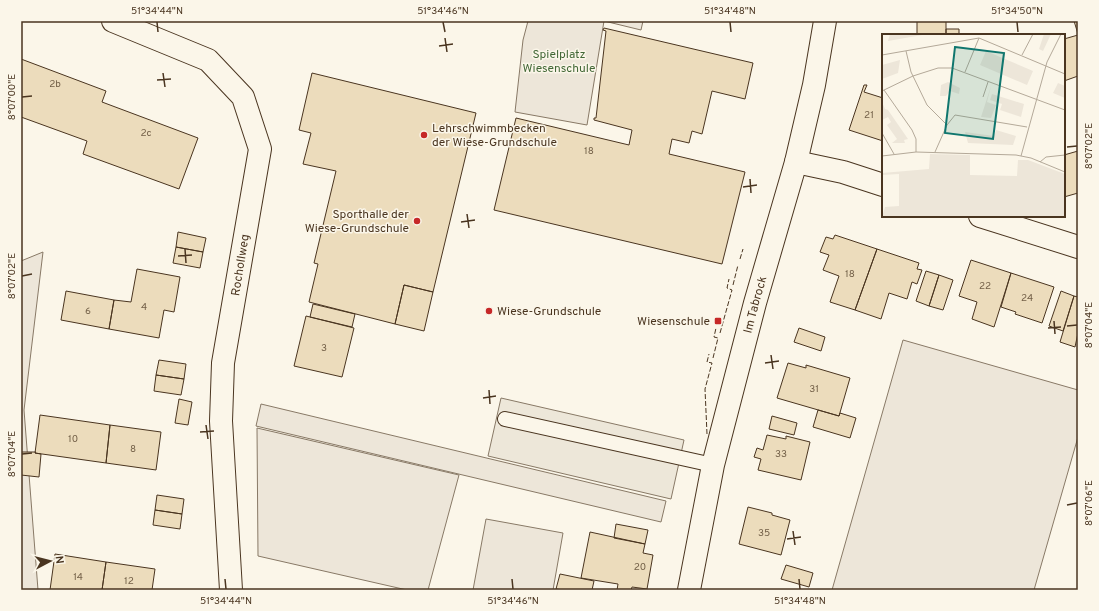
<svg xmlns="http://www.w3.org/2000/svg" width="1099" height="611" font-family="Overpass,sans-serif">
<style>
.green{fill:#ede6d9;stroke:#887966}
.parking{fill:#ede7d9;stroke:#887966}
.building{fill:#ecdcbc;stroke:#4a3520}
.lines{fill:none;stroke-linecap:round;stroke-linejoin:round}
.service-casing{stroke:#4a3520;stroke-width:16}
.minor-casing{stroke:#4a3520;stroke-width:24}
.service{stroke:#fbf6e9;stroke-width:14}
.minor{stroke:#fbf6e9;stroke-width:22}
.fence{stroke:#4a3520;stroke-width:1;stroke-dasharray:5 2;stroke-linecap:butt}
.ticks{fill:none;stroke:#4a3520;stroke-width:1.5}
.poi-dot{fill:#c62828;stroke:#fbf6e9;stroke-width:1.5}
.labels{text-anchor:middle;stroke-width:3;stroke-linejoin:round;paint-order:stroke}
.number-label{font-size:10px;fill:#725f47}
.park-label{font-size:12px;fill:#436837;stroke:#fbf6e9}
.poi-label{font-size:12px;fill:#4a3520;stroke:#fbf6e9;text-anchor:start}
.street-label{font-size:12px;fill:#4a3520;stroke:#fbf6e9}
.inset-road{fill:none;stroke:#b4a999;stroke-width:1}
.view{fill:#0f766e;fill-opacity:0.15;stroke:#0f766e;stroke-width:2}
.inset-edge{fill:none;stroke:#4a3520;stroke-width:2}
.neatline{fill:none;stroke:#4a3520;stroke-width:1.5}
.ticks-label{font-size:10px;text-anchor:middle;fill:#4a3520}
</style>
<rect width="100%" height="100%" fill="#fbf6e9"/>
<!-- green -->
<path class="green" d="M528,21H643L641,30L604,21L587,125L515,112L523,40Z
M43,252L24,410L38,590H21V261Z
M903,340L1078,390V437L1034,590H832Z
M261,404L666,501L661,522L256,426Z
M257,428L459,475L428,590H407L258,556Z
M486,519L563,533L553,590H473Z"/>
<!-- parking -->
<path class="parking" d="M501,398L684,440L671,499L488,456Z"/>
<!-- building -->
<path class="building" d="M917,21H946V35H917Z
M1074,21H1078V34Z
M604,28L753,63L745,99L712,91L702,134L692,131L689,143L672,139L669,154L745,172L722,264L494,210L516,118L629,145L632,130L594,120V118H596L606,31L603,30Z
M946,29H959V35H946Z
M1078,35V76L1064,81V39Z
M21,59L106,91L102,102L198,138L179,189L83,154L87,141L21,117Z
M312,73L476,113L433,292L404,285L395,324L309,302L318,264L314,263L336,171L303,164L311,133L299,130Z
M864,85H867L864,92L883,98V141L849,130Z
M1078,151V193L1064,197V155Z
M178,232L206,238L203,252L176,247Z
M835,235L877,249L855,310L830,302L839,276L823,270L829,255L820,252L826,237L833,239Z
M176,247L203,252L200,268L173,263Z
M877,249L919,263L917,269L922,270L917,284L912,282L907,299L889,293L881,319L855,310Z
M971,260L1011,273L994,327L972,319L977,302L959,296Z
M137,269L180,277L174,312L164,310L159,338L109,329L114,300L131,302Z
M926,271L939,275L929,306L916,301Z
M1011,273L1054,287L1042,323L1015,314L1016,312L1001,307Z
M939,275L953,280L943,310L929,306Z
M404,285L433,292L424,331L395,324Z
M66,291L114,300L109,329L61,320Z
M1061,291L1074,296L1063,331L1049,326Z
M1074,296L1078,297V333L1075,347L1060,342Z
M313,304L355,314L352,327L310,317Z
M306,316L354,328L342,377L294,366Z
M799,328L825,337L821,351L794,342Z
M159,360L186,364L184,379L156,375Z
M788,363L806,368V365L850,378L839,416L777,398Z
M156,375L184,379L181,395L154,391Z
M179,399L192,402L188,425L175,423Z
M818,410L839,416L840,413L856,418L850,438L813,427Z
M40,415L110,425L106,463L35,453Z
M772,416L797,423L794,435L769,429Z
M110,425L161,432L156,470L106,463Z
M767,435L786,439V436L810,442L801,480L758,470L761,459L754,457L757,448L763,450Z
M21,452H36L35,453L41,454L39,477L21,475Z
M157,495L184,499L182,514L155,510Z
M748,507L772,513V515L790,520L781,555L739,544Z
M155,510L182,514L180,529L153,525Z
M616,524L648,530L645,544L614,538Z
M590,532L645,544L643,553L653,555L647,589L632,587L631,590H617L618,584L581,578Z
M55,554L106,562L102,590H50Z
M106,562L155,569L152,590H102Z
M786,565L813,573L809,587L781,579Z
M560,574L594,581L592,590H563L556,589Z"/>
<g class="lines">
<defs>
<path id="service" d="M505,419L713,465"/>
<g id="minor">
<path d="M113,21L208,60L243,97L260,149L223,363L221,421L231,590"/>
<path d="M796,162L843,172L883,185"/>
<path d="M980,216L1078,247"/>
<path id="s1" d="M689,590L713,465L755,303L796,162L814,85L825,21"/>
</g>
</defs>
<!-- service casing -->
<use href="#service" class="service-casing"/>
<!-- minor casing -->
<use href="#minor" class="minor-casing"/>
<!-- service -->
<use href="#service" class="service"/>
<!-- minor -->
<use href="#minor" class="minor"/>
<!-- fence -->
<path class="fence" d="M740,259L743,249
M733,285L738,265
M720,333L732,290L727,288L729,279
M713,358L718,338L714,337L716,328
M707,434L705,389L712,363L707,362L709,354"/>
</g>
<!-- ticks -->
<path class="ticks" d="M157,22L158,32M443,22L445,32M730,22L731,32M1017,22L1018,32M445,38L447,52M439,46L453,44M163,73L165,87M157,80L171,79M22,97L32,96M1067,147L1077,146M750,179L751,193M743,187L757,185M467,214L469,228M461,222L475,220M185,249L186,263M178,256L192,255M22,276L32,274M1054,321L1055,334M1067,326L1077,325M1048,328L1061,327M771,355L773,369M765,363L779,361M489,390L490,404M483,398L496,396M206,425L208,439M200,432L214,431M22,454L32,453M1067,505L1077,503M793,531L795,545M787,539L801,537M225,579L226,589M512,579L513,589M799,579L800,589"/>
<!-- markers -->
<g class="poi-dot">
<circle cx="424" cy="135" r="4"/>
<circle cx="417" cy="221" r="4"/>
<circle cx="489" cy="311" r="4"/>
<rect x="714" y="317" width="8" height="8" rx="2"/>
</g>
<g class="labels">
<!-- number labels -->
<g class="number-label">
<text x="55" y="87">2b</text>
<text x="869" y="118">21</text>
<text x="146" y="136">2c</text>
<text x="589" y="154">18</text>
<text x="850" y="277">18</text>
<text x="985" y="289">22</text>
<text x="1027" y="301">24</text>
<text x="144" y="310">4</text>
<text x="88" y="314">6</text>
<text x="324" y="351">3</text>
<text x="814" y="392">31</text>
<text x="73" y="442">10</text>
<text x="133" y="452">8</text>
<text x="781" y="457">33</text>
<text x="764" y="536">35</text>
<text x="640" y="570">20</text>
<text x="78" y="580">14</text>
<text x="129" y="584">12</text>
</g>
<!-- park labels -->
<g class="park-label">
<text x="559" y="58">Spielplatz<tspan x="559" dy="14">Wiesenschule</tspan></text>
</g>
<!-- poi labels -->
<g class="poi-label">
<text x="432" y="132">Lehrschwimmbecken<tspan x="432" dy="14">der Wiese-Grundschule</tspan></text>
<text x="409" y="218" text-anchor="end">Sporthalle der<tspan x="409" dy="14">Wiese-Grundschule</tspan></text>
<text x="497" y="315">Wiese-Grundschule</text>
<text x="710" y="325" text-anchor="end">Wiesenschule</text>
</g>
<!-- street labels -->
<g class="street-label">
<text transform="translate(240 265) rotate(-81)" y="4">Rochollweg</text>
<text dy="4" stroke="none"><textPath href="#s1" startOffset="293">Im Tabrock</textPath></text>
</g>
</g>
<!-- overview -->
<g transform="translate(882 34)">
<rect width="183" height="183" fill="#fbf6e9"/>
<path d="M8,0H46L6,7ZM162,0H169L161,17L157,15ZM104,17L151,37L145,51L98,31ZM18,26L16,39L0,45V31ZM66,48L78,54L77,60L68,57L64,62H58L59,51ZM176,49L183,52V64L171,59ZM109,52L105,68L114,71L109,84L99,83ZM110,60L142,70L139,83L118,76L120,70L108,66ZM0,68L3,75L6,76L26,105L22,106L23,109H10L15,105L5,91L9,88L6,83L0,86ZM114,96L134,102L131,111L86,109L83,98L112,102ZM48,120L88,121V141L135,142L136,126H146L183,140V183H0L3,173L17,172V140L0,141V139L47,135Z" fill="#ede6d9"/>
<path class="inset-road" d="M24,17L29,38L45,71L65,91M0,21L97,4L183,40M140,21L151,0M83,38L97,4M2,56L30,96L34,105V118M0,57L31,42L56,34H70L183,76M101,63L106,48M0,99L12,120M183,104V120M53,118L65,91L73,81L145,93M0,122L34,118L134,121L149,124L183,138M139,122L165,28L179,0M158,128L164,123L183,121"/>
<path class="view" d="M73,13L122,19L111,105L63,99Z"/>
<rect width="183" height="183" class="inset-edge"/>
</g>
<!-- border -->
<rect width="1099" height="611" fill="none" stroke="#fbf6e9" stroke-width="44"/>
<!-- north arrow -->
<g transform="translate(50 561) rotate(83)" stroke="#fbf6e9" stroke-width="3" paint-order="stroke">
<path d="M0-3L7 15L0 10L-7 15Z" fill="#4a3520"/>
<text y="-6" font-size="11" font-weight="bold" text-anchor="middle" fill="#4a3520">N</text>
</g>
<rect x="22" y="22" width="1055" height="567" class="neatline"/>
<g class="ticks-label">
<text x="157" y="14">51°34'44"N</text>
<text x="443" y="14">51°34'46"N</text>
<text x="730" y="14">51°34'48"N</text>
<text x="1017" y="14">51°34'50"N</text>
<text transform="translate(11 97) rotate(-90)" y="4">8°07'00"E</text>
<text transform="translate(1088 146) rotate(-90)" y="4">8°07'02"E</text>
<text transform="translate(11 276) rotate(-90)" y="4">8°07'02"E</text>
<text transform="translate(1088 325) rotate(-90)" y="4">8°07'04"E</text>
<text transform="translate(11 454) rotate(-90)" y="4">8°07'04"E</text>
<text transform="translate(1088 503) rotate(-90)" y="4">8°07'06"E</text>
<text x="226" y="604">51°34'44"N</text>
<text x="513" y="604">51°34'46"N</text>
<text x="800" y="604">51°34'48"N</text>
</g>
</svg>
